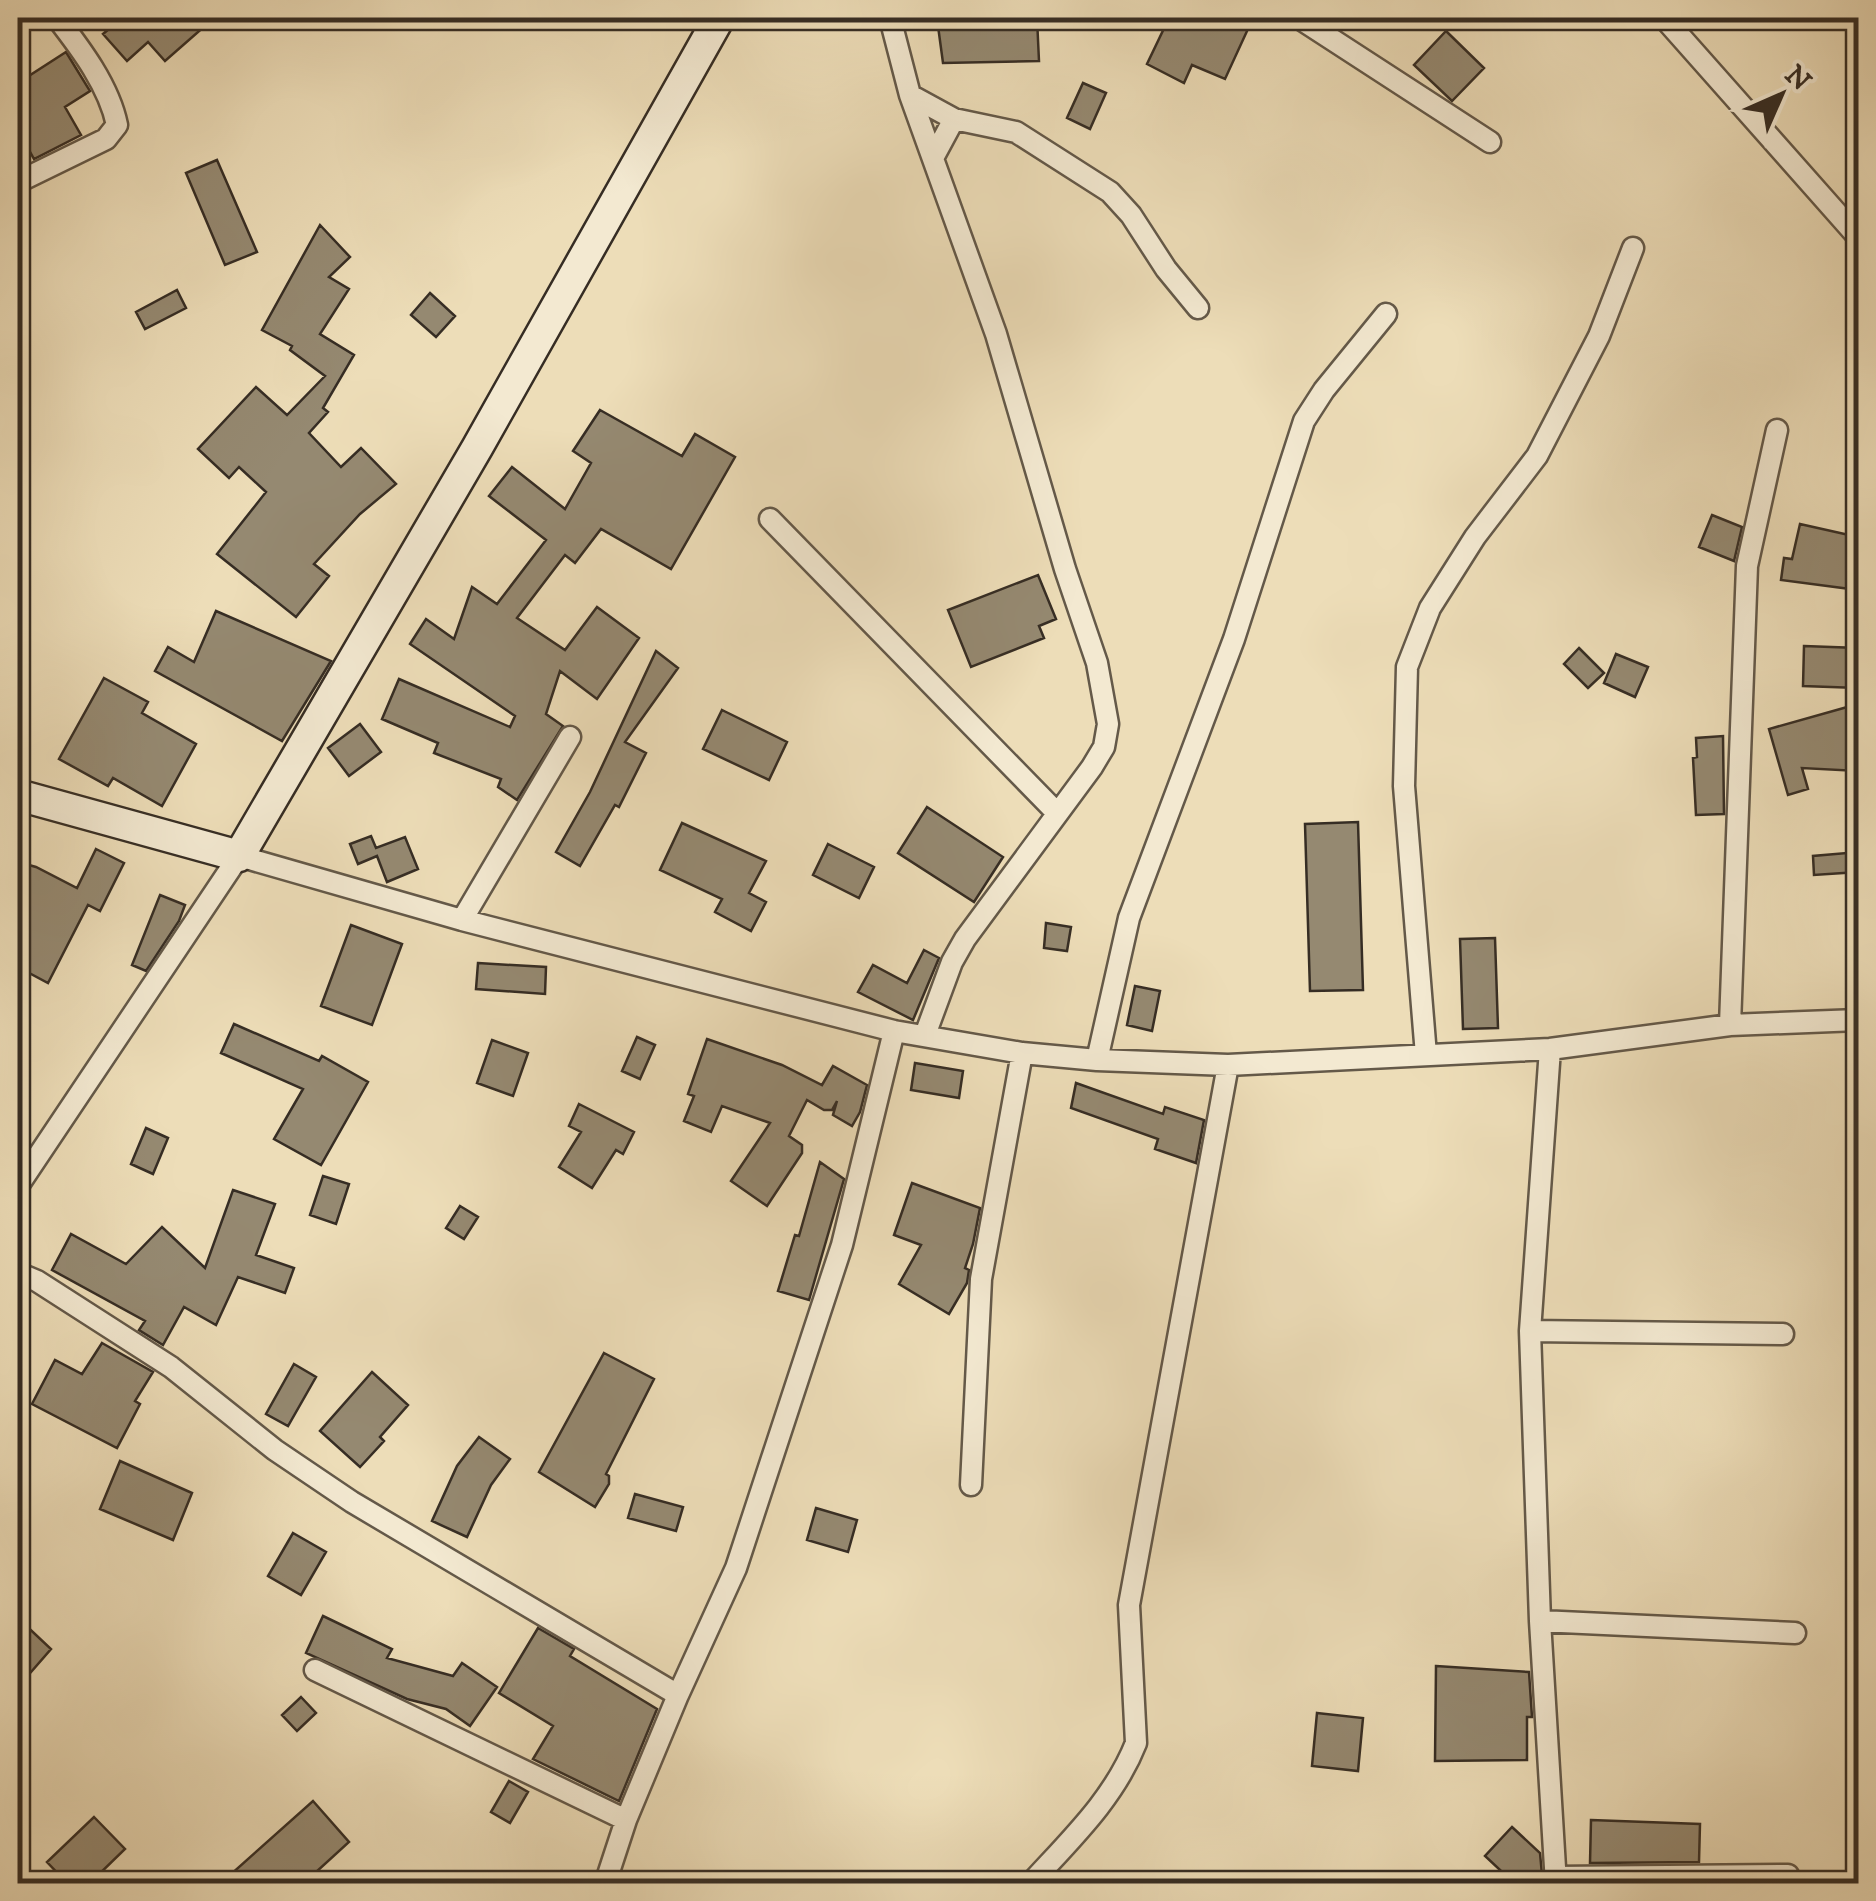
<svg xmlns="http://www.w3.org/2000/svg" width="1876" height="1901" font-family="'IM FELL DW Pica',serif">
<style>
.building{fill:#958971;stroke:#362d24;stroke-width:2.5}
.lines{fill:none;stroke-linecap:round;stroke-linejoin:round}
.street-casing{stroke:#645949;stroke-width:25}
.secondary-casing{stroke:#362d24;stroke-width:35}
.street{stroke:#f3e9d1;stroke-width:20}
.secondary{stroke:#f3e9d1;stroke-width:30}
</style>
<rect width="100%" height="100%" fill="#edddb8"/>
<filter id="stains"><feTurbulence type="fractalNoise" baseFrequency=".002" numOctaves="4"/><feColorMatrix values="0 0 0 0 .2 0 0 0 0 .09 0 0 0 0 .02 0 0 0 .5 -.17"/></filter>
<radialGradient id="worn" r=".72"><stop offset=".6" stop-color="#630" stop-opacity="0"/><stop offset="1" stop-color="#630" stop-opacity=".3"/></radialGradient>
<!-- building -->
<path class="building" d="M122,18H214L165,61L148,42L127,61L103,34Z
M1037,18L1039,61L943,63L938,26L955,23V19Z
M1169,18H1253L1225,79L1192,65L1184,83L1147,64Z
M1446,31L1484,68L1452,101L1414,65Z
M66,52L90,91L65,107L81,135L34,159L18,130V83Z
M1083,83L1106,93L1090,129L1067,118Z
M217,160L257,252L225,265L186,173Z
M320,225L350,257L329,277L349,289L320,334L354,355L323,408L328,412L309,433L341,467L361,448L396,484L360,514L314,564L329,576L296,617L217,554L266,492L239,467L229,478L198,449L256,387L287,415L325,376L290,350L292,346L262,330Z
M177,290L186,308L145,329L136,312Z
M430,293L455,316L436,337L411,315Z
M600,410L682,456L695,434L735,457L671,569L601,529L575,563L565,555L517,618L565,650L597,607L639,638L597,699L560,671L546,714L563,726L517,800L498,787L501,779L434,753L438,743L382,719L399,679L510,727L515,716L410,644L426,619L454,639L472,587L497,604L546,540L489,496L512,467L565,509L591,463L573,451Z
M1712,515L1742,527L1734,561L1699,547Z
M1800,524L1858,537V590L1781,580L1784,558L1792,559Z
M1038,575L1056,619L1039,626L1044,638L971,667L948,610Z
M216,611L331,661L282,741L155,671L168,647L194,662Z
M1804,646L1858,648V688L1803,686Z
M1579,648L1604,673L1588,688L1564,664Z
M656,651L678,668L625,742L646,753L619,807L615,805L580,866L556,852L590,792Z
M1616,654L1648,667L1635,697L1604,683Z
M104,678L148,702L142,713L196,744L162,806L113,778L108,786L59,759Z
M1858,704V771L1802,768L1808,789L1788,795L1769,729Z
M722,710L787,742L769,780L703,749Z
M360,724L381,752L349,776L328,748Z
M1723,736L1724,814L1696,815L1693,758L1697,757L1696,738Z
M927,807L1003,857L974,902L898,853Z
M1358,822L1363,990L1310,991L1305,824Z
M682,823L766,861L749,893L766,902L751,931L715,912L722,899L660,870Z
M371,836L376,848L405,837L418,869L387,882L377,856L358,864L350,844Z
M828,844L874,867L859,898L813,875Z
M96,849L124,863L100,911L88,905L48,983L18,967V862L36,867L77,888Z
M1858,852V872L1814,875L1813,856Z
M160,895L185,905L179,921L146,971L132,965Z
M1046,923L1071,927L1067,951L1044,948Z
M351,925L402,944L372,1025L321,1006Z
M1495,938L1498,1028L1463,1029L1460,939Z
M924,950L939,958L913,1020L858,992L873,965L907,983Z
M478,963L546,967L545,994L476,989Z
M1135,986L1160,991L1152,1031L1127,1025Z
M234,1024L319,1061L322,1056L368,1082L321,1165L274,1139L303,1089L221,1053Z
M637,1037L655,1045L640,1079L622,1071Z
M707,1039L782,1065L822,1085L833,1066L867,1085L860,1112L852,1126L833,1115L837,1101L832,1110H824L807,1100L789,1136L802,1145V1153L767,1206L731,1181L770,1123L722,1106L711,1132L684,1121L694,1096L688,1094Z
M492,1040L528,1053L513,1096L477,1083Z
M915,1063L963,1071L959,1098L911,1090Z
M1076,1083L1163,1114L1165,1107L1204,1120L1196,1163L1155,1149L1158,1139L1071,1108Z
M579,1104L634,1132L623,1154L616,1150L592,1188L559,1167L581,1132L569,1126Z
M146,1128L168,1138L153,1174L131,1164Z
M820,1162L844,1179L809,1300L778,1291L795,1235L799,1236Z
M323,1176L349,1184L336,1224L310,1215Z
M912,1183L980,1208L973,1244L965,1268L969,1270L967,1283L949,1314L899,1284L921,1245L894,1235Z
M233,1190L275,1204L256,1255L294,1268L285,1293L238,1277L216,1325L184,1307L163,1345L139,1330L145,1321L52,1270L71,1234L126,1264L162,1227L205,1268Z
M460,1206L478,1217L464,1239L446,1228Z
M102,1343L153,1372L135,1401L140,1404L117,1448L32,1404L55,1360L82,1374Z
M604,1353L654,1379L606,1474L609,1476V1484L595,1507L539,1472Z
M294,1364L316,1377L288,1426L266,1414Z
M372,1372L408,1405L380,1437L384,1441L360,1467L320,1431Z
M479,1437L510,1459L491,1485L467,1537L432,1521L457,1466Z
M120,1461L192,1493L173,1540L100,1509Z
M635,1494L683,1507L676,1531L628,1518Z
M816,1508L857,1520L848,1552L807,1540Z
M293,1533L326,1552L301,1595L268,1576Z
M323,1616L392,1649L387,1658L453,1676L462,1663L497,1687L470,1726L446,1709L407,1699L306,1653Z
M18,1618L51,1649L18,1687Z
M538,1628L574,1649L570,1656L657,1709L619,1801L533,1759L553,1726L499,1693Z
M1436,1666L1529,1672L1532,1717H1527V1760L1435,1761Z
M301,1697L316,1713L297,1731L282,1715Z
M1317,1713L1363,1718L1358,1771L1312,1766Z
M509,1781L528,1792L510,1823L491,1812Z
M313,1801L349,1842L303,1884H220Z
M94,1817L125,1849L89,1884H68L47,1862Z
M1591,1820L1700,1824L1699,1862L1590,1863Z
M1512,1827L1540,1853L1542,1875L1535,1884H1515L1485,1856Z"/>
<g class="lines">
<defs>
<path id="street" d="M890,18L910,95L996,334L1065,569L1097,663L1108,724L1104,747L1092,767L965,939L952,962L925,1035
M1299,18L1490,142
M1664,18L1858,237
M910,95L954,119L1016,132L1110,192L1131,215L1166,269L1198,308
M933,158L954,119
M18,182L106,139L117,125C109,86 81,49 57,18
M770,519L1057,813
M462,920L570,737
M1730,1025L1747,566L1777,430
M1550,1049L1530,1331L1540,1621L1556,1884
M1426,1055L1404,786L1407,667L1430,608L1475,537L1537,456L1599,336L1633,248
M1097,1060L1129,918L1234,639L1304,421L1324,390L1386,314
M18,1186L239,856L462,920L894,1031L1022,1053L1097,1060L1228,1065L1550,1049L1730,1025L1858,1020
M18,1273L37,1281L171,1367L275,1450L352,1502L678,1695
M1530,1331L1783,1334
M971,1485L981,1279L1022,1053
M1540,1621L1795,1633
M315,1670L626,1820
M1555,1877L1788,1875
M605,1884L626,1820L678,1695L736,1568L842,1245L894,1031
M1030,1884C1070,1840 1114,1799 1136,1743L1129,1605L1228,1065"/>
<path id="secondary" d="M18,795L239,856L477,448L719,18"/>
</defs>
<!-- street casing -->
<use href="#street" class="street-casing"/>
<!-- secondary casing -->
<use href="#secondary" class="secondary-casing"/>
<!-- street -->
<use href="#street" class="street"/>
<!-- secondary -->
<use href="#secondary" class="secondary"/>
</g>
<!-- margin -->
<rect width="1876" height="1901" fill="none" stroke="#edddb8" stroke-width="60"/>
<rect x="20" y="20" width="1836" height="1861" fill="none" stroke="#362d24" stroke-width="5"/>
<rect x="30" y="30" width="1816" height="1841" fill="none" stroke="#362d24" stroke-width="2.5"/>
<!-- north arrow -->
<g transform="translate(1781 95) rotate(45)" stroke="#f3e9d1" stroke-width="8" paint-order="stroke">
<path d="M0-8L18 38L0 25L-18 38Z" fill="#362d24"/>
<text y="-15" font-size="28" font-weight="bold" text-anchor="middle" fill="#362d24">N</text>
</g>
<rect width="100%" height="100%" filter="url(#stains)"/>
<rect width="100%" height="100%" fill="url(#worn)"/>
</svg>
